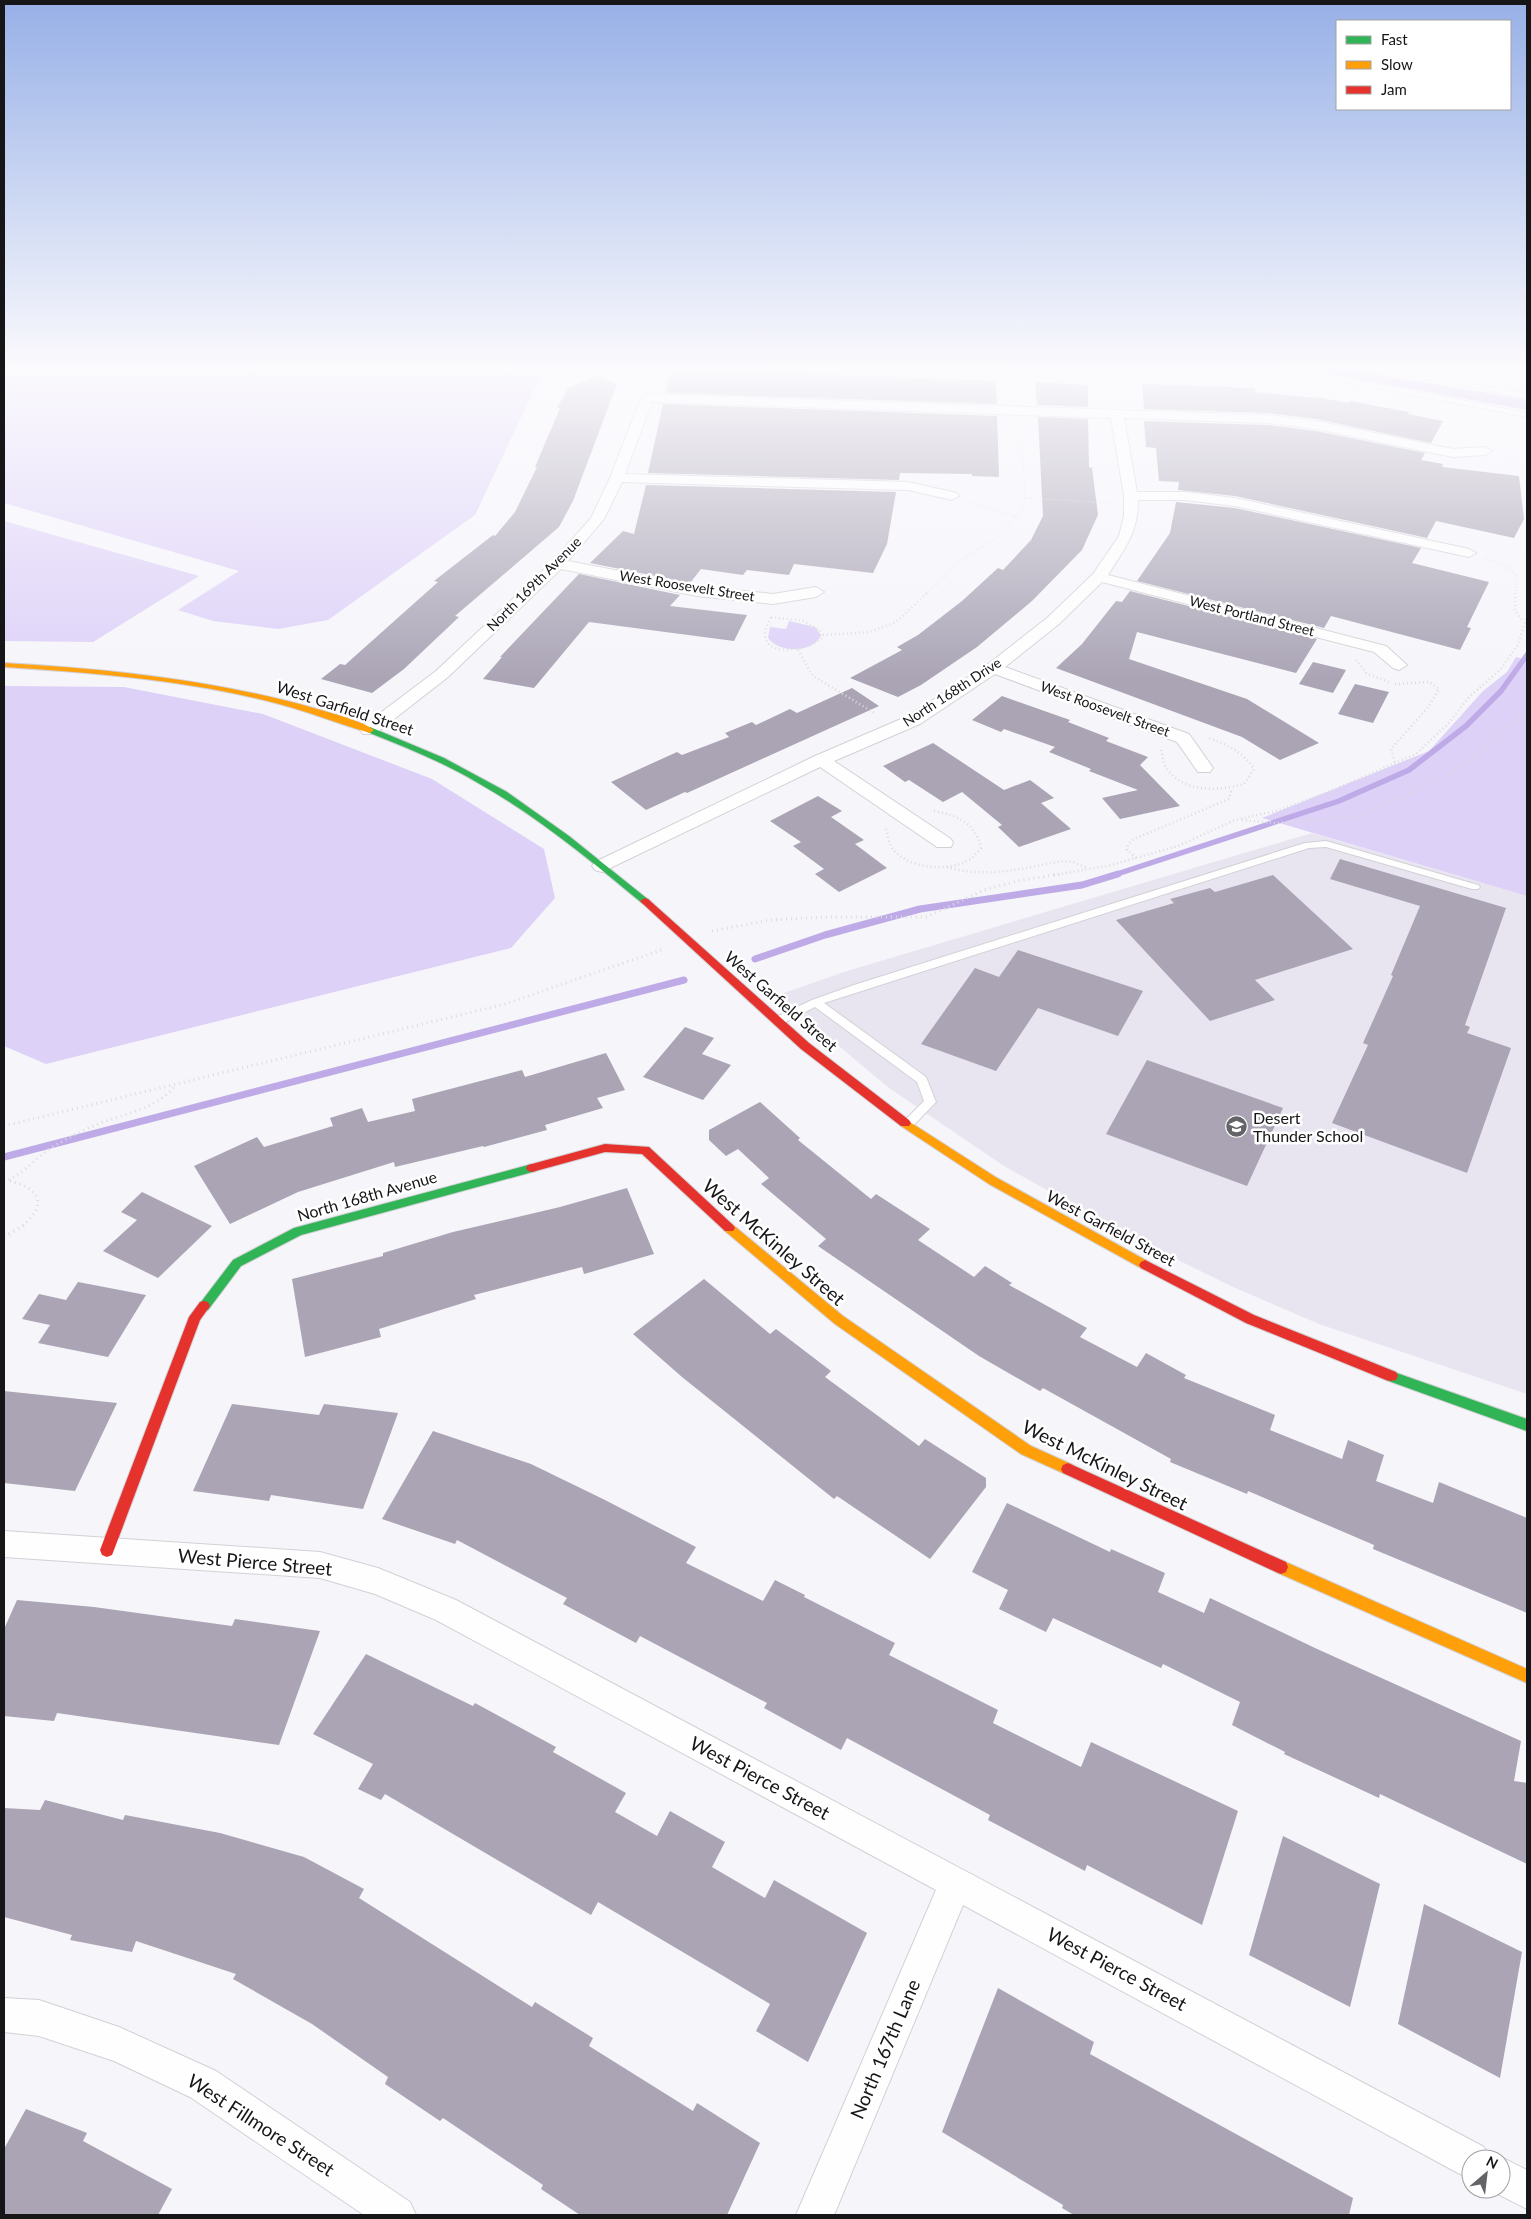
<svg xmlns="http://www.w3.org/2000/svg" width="1531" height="2219" font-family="Lato,sans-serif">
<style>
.built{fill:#e8e5f0}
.green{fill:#ddd1f8}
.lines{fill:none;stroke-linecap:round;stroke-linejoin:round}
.stream-far1{stroke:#beaae6;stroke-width:5.5}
.stream{stroke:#beaae6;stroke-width:7}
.canal{fill:#beaae6;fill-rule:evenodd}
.building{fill:#aaa4b5}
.lane-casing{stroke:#d2d1d6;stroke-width:2}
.street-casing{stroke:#d2d1d6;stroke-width:2}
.fast-casing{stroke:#d2d1d6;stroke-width:2}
.slow-casing{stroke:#d2d1d6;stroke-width:2}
.jam-casing{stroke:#d2d1d6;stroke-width:2}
.path-far3{stroke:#dcdcdd;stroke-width:2;stroke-dasharray:0.5 2.5;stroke-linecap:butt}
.path-far2{stroke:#dcdcdd;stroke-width:2.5;stroke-dasharray:1 3;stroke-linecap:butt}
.path-far1{stroke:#dcdcdd;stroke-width:3;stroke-dasharray:1 4;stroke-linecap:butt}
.path{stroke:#dcdcdd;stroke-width:4;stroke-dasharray:1 4.5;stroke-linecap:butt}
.lane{fill:#fefefe;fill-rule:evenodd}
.street{fill:#fefefe;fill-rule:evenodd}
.fast{fill:#30b455;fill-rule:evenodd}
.slow{fill:#ff9f0a;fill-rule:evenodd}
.jam{fill:#e5322d;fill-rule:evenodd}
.labels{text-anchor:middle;stroke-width:5;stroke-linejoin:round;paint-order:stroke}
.far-street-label{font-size:14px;fill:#161518;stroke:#fff}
.street-label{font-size:16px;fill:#161518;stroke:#fff}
.poi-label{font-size:16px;fill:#161518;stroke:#fff;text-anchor:start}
.near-street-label{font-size:19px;fill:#161518;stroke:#fff}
</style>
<rect width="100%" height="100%" fill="#f6f5fa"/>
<!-- built -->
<path class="built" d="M1312,833L1527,896V1394L1319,1324L1233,1287L1139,1241L1004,1166L889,1088L778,995L847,971Z"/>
<!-- green -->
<path class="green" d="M4,371H543L475,515L328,620L278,629L213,621L178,610L239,571L4,503Z
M4,521L199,576L93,642L4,641Z
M789,621L815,627L821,635C813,654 778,653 768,638L770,627L786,629Z
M1516,657L1527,660V896L1262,818L1429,751L1483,691L1507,672Z
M4,686L124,687L263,714L432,779L544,849L555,898L511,948L46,1064L4,1046Z"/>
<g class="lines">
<!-- stream-far1 -->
<path class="stream-far1" d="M1114,875L1339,801L1409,770L1466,726L1501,691L1527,655"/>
<!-- stream -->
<path class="stream" d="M755,959L825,935L920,909L1082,885L1118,874
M4,1157L684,980"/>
<!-- canal -->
<path class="canal" d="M1327,371H1357L1527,400V410L1334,375L1329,374Z"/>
</g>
<!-- building -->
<path class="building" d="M738,371L996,381L997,404L666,393L670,372L737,374Z
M599,376L617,384L573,501L559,527L455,616L459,617L404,669L372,693L321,679L340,664L345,665L438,582L434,581L493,535L495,536L515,512L537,467H535L560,408H557L569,387Z
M1035,382L1088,385V407L1037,405Z
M1142,384L1254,388L1256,392L1314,398L1315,397L1349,403L1350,401L1409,412L1408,414L1443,421L1431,443L1316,419L1267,413L1144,409Z
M663,404L997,416L999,477L972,476V474L900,473L899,480L648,473Z
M1038,417L1088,419L1089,467L1092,468L1098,515L1082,550L1032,601L977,647L921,685L898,697L850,678L902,650L897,647L918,635L962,601L998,568L1003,570L1031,540L1043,516Z
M1144,421L1267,425L1316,431L1425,453L1421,460L1443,464L1442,467L1519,476L1524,519L1514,538L1436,521L1427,538L1235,496L1178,490L1179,482L1159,481L1156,448L1146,447Z
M646,485L896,492L887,544L873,573L794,564L789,575L747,570L743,575L701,569L690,583L590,563L623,531L634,534Z
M1176,502L1235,508L1421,548L1412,563L1489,582L1467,627L1471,628L1460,650L1331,616L1324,628L1137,581L1170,533Z
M579,574L680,595L670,606L747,615L734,641L589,622L534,688L483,679L502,657H500Z
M1130,591L1317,639L1296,673L1137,632L1129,659L1247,699L1319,743L1280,760L1242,737L1056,668L1082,644L1116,601L1122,602Z
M1313,662L1346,670L1333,693L1299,684Z
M1355,684L1389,692L1373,723L1338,714Z
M852,688L879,706L687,793L685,792L646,810L611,782L677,752L682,755L729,737L725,733L752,722L756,725L790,709L797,713Z
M1002,696L1070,720L1068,722L1109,738L1106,741L1148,757L1140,765L1180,806L1120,819L1102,798L1138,790L1089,771L1091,769L1049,752L1055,747L1004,729L1001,732L972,720Z
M933,743L1004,790L1030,780L1054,798L1041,803L1071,829L1019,847L998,827L1002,825L962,792L943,802L909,780L905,782L883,766Z
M818,796L842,811L831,817L864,840L855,844L887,868L839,892L815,874L824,869L793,846L801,842L770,821Z
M1340,859L1506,908L1465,1025L1470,1027L1467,1033L1511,1048L1467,1173L1332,1123L1368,1045L1363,1043L1393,976L1391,975L1420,906L1330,879Z
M1273,875L1353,949L1255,980L1275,1000L1210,1021L1116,920L1174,903L1170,899L1210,888L1215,892Z
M1018,950L1143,991L1118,1036L1038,1008L996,1071L921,1044L975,968L999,977Z
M685,1027L714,1038L702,1054L731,1065L703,1100L643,1077Z
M606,1053L625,1090L597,1098L603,1108L545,1125L547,1130L484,1147L483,1146L395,1167L394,1162L298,1192L230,1224L194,1166L257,1137L264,1147L333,1126L330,1118L362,1108L368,1122L415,1111L412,1099L522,1070L525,1077Z
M1147,1060L1283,1108L1247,1186L1106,1134Z
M760,1102L800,1138L798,1140L871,1199L876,1194L930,1229L918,1240L974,1277L985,1266L1012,1283L1009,1285L1087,1328L1080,1337L1137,1367L1146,1353L1186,1375L1184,1378L1275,1415L1270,1430L1342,1459L1348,1440L1384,1455L1376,1481L1433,1503L1439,1482L1527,1518V1613L1373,1549L1374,1545L1248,1491L1247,1494L1170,1462L1171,1459L1043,1388L1040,1391L979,1356L818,1246L826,1239L761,1184L769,1178L738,1149L726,1156L709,1140V1130Z
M627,1188L654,1254L584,1274L582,1267L474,1295L476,1299L379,1329L381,1337L305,1357L292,1279L383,1256V1253L453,1232L560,1207Z
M142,1192L212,1226L158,1278L103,1251L137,1220L121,1212Z
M704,1279L770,1334L776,1329L831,1371L825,1377L919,1446L925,1439L986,1478V1487L930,1559L837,1496L834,1499L682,1377L633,1334Z
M78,1282L146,1295L108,1357L38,1343L50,1325L22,1319L39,1294L66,1300Z
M4,1391L117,1403L75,1491L4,1483Z
M232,1404L319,1415L324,1404L398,1413L363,1509L271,1495L269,1501L193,1491Z
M433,1431L531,1464L605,1500L696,1547L686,1563L763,1601L775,1580L805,1595L804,1597L895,1643L889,1655L998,1710L993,1723L1081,1767L1091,1742L1238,1811L1202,1925L1087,1865L1085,1871L988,1820L990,1815L847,1738L841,1750L764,1708L767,1703L640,1636L636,1643L563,1604L567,1598L457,1540L455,1544L382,1519Z
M1007,1503L1110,1552L1111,1549L1165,1573L1158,1592L1204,1613L1210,1598L1315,1648L1521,1741L1514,1781L1527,1783V1864L1380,1794L1379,1798L1284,1754L1285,1752L1232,1725L1240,1702L1163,1664L1161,1668L1053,1618L1046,1632L999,1609L1008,1590L972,1572Z
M17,1600L94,1607L232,1626L235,1619L320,1631L279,1745L57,1713L54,1721L4,1716V1629Z
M366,1654L473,1706L475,1703L556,1747L553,1752L626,1793L615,1812L657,1836L670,1811L725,1842L712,1867L765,1898L774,1880L867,1933L808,2062L756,2031L770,2004L725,1977L598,1902L591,1915L385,1794L381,1800L358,1789L373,1764L313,1734Z
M45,1800L123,1820L125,1815L220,1833L304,1857L364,1889L359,1898L532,2007L535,2002L593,2038L589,2046L693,2111L697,2103L760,2143L727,2215H580L541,2189L543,2185L443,2118L440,2121L385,2084L388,2077L312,2024L233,1979L236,1974L136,1941L132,1952L70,1940L72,1935L4,1917V1808L40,1810Z
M1283,1836L1380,1884L1350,2007L1249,1955Z
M1424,1904L1522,1952L1500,2078L1398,2024Z
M998,1988L1094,2042L1090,2054L1353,2198L1349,2215H1074L1062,2208L1063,2205L942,2132Z
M26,2109L87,2133L83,2141L172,2189L158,2215H4V2149Z"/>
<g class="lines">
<defs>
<path id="lane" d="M1152,371H1196L1331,375L1527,413V417L1331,379L1155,373Z
M1385,371H1396L1527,394V398Z
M1326,841L1478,885L1480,887L1478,889H1472L1326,847L1309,848L824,1003L926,1077L936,1102L912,1127H904L902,1124L904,1121L924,1101L917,1082L815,1007L782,1024L778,1025L773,1021L774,1018L812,1000L854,985L1305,843Z"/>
<path id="street" d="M647,394L1267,415L1316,421L1453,449L1485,447L1492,451L1485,455L1453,457L1316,429L1267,423L1124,418L1137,492H1185L1235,498L1469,549L1476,553L1469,557L1235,506L1185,500H1138C1138,533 1125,548 1108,575L1386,646L1407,665L1399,670L1393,668L1374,652L1102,582L1059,624L1005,667L1189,734L1213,768L1210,772H1198L1177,742L995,674L920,724L834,761L951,839L953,843L951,847H937L820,767L602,872L595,870L592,866L595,862L815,756L908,716L987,665L1047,618L1093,574L1119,536L1124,516V496L1111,418L652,402L625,474L908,482L957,493L959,496L952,500L908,490L622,482L604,519L568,561L697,586L773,594L816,587L824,592L816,597L773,604L697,596L561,569L448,677L375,734H363L360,730L363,726L436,671L553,561L591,518L610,478L641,398Z
M4,1531L320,1552L378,1568L456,1600L1484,2147L1489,2159H1471V2179L1458,2173L963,1905L834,2215H796L936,1890L436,1620L375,1594L320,1578L4,1557Z
M4,1998L39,2000L119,2027L216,2071L410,2202L416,2215H364L190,2097L114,2061L39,2036L4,2032Z
M1501,2157L1527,2170V2209L1488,2189H1501V2159H1497Z"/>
<path id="fast" d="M370,727L444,758L507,792L569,836L650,901L645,904L642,903C590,860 537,816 478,783C443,762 405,747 367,732L366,730Z
M532,1164L536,1165L538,1168L536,1171L301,1235L241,1266L208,1310L204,1311L200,1310L198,1306L233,1260L294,1228Z
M1391,1371L1527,1419V1431L1386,1380L1384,1376L1386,1372Z"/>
<path id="slow" d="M4,663C110,669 215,680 317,709C331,713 365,722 374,730L370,733C339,724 310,712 279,704C189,680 96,673 4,667Z
M905,1119L997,1178L1149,1262L1151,1265L1149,1268L1145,1270L1141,1268L989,1184L901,1126L899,1123L901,1120Z
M729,1223L733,1225L843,1316L1031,1446L1073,1465L1075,1469L1073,1473L1068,1475L1063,1473L1021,1454L835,1324L725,1231L723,1228L725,1225Z
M1281,1560L1527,1669V1683L1276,1572L1274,1567L1276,1562Z"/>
<path id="jam" d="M645,898L648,899L809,1043L909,1120L911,1123L909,1126H901L801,1049L642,903L640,901Z
M605,1144L649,1147L733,1225L735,1228L733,1231H725L642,1154L605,1152L532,1172L528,1171L526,1168L528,1165L532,1164Z
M1145,1260L1254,1315L1396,1372L1398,1376L1396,1380L1391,1381L1386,1380L1246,1323L1141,1268L1139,1265L1141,1262Z
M204,1301L208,1302L210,1306L200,1320L114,1550L112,1555L107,1557L102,1555L100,1550L189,1317L200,1302Z
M1068,1463L1286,1562L1288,1567L1286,1572L1281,1574L1276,1572L1063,1473L1061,1469L1063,1465Z"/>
</defs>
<!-- lane casing -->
<use href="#lane" class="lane-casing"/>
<!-- street casing -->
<use href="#street" class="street-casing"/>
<!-- fast casing -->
<use href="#fast" class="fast-casing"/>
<!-- slow casing -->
<use href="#slow" class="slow-casing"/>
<!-- jam casing -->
<use href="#jam" class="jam-casing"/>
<!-- path-far3 -->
<path class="path-far3" d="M1509,461L1527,467
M1025,498L1112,503
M969,503L1016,516
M1486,559L1503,564L1517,575L1515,595
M925,595L962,560L1001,534L1021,510L1025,498L1021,428"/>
<!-- path-far2 -->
<path class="path-far2" d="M1515,593V611L1524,622
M771,617L803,621L820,630L822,638C811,648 769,659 765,636C764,630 769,623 771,617Z
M823,635L870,632L896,622L927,593
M798,650L813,676L876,714
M1356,660L1367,674L1389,682
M1395,684L1429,682L1439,689L1429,706L1391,749L1395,763
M1516,722L1527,730
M1161,750C1163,756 1163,764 1167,769C1184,793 1219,791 1244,784L1254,769C1243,752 1228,745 1209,738
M1242,820L1275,823L1360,817L1444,777L1479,754L1527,710
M886,829C888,835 888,842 892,848C905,868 947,872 967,861C974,858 976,853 981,848C975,822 958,816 934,811
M1527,849L1524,864L1527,868
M1136,858L1127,850L1128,844L1134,839L1229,799L1231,792L1229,789
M947,867C984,879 1025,868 1063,861L1073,862L1087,868
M1054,875L1107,866L1178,846L1235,820L1280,810L1326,793L1416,754L1448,724L1469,697L1500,670L1518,645L1527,616"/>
<!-- path-far1 -->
<path class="path-far1" d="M712,931L770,920L824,917H927L984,890L1022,880L1061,874
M4,1126L505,1004L664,949
M10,1181C39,1188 49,1205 22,1226
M4,1182C24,1174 36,1157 54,1146C70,1137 87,1128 103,1122C130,1113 156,1108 175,1086"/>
<!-- path -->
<path class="path" d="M4,1237L24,1225"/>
<!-- lane -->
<use href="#lane" class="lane"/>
<!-- street -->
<use href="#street" class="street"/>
<!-- fast -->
<use href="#fast" class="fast"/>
<!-- slow -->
<use href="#slow" class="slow"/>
<!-- jam -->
<use href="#jam" class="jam"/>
</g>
<!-- sky -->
<linearGradient id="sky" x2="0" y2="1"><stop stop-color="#97b0e7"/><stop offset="0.54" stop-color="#fbfafd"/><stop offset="1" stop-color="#fbfafd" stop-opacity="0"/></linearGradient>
<rect width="1531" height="681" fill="url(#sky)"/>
<!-- icons -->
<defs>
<symbol id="school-disc" viewBox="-11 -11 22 22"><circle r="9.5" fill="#646367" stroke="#fff"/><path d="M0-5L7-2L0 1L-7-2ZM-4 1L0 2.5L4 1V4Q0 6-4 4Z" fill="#fff"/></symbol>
</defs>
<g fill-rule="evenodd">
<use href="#school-disc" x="1224" y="1114" width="25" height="25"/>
</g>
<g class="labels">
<!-- far-street labels -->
<g class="far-street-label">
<text transform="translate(534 584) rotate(-45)" y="5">North 169th Avenue</text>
<text transform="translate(687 586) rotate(9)" y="5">West Roosevelt Street</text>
<text transform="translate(1252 616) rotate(14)" y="5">West Portland Street</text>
<text transform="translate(952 692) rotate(-33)" y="5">North 168th Drive</text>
<text transform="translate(1105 709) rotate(20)" y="5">West Roosevelt Street</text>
</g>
<!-- street labels -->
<g class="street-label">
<text transform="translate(345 708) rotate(18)" y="6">West Garfield Street</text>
<text transform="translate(781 1001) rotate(41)" y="6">West Garfield Street</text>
<text transform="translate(367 1196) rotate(-16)" y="6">North 168th Avenue</text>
<text transform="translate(1111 1228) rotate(28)" y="6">West Garfield Street</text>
</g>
<!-- poi labels -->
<g class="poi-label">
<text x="1253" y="1124">Desert<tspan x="1253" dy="18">Thunder School</tspan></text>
</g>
<!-- near-street labels -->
<g class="near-street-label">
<text transform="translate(774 1242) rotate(41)" y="7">West McKinley Street</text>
<text transform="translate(1105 1465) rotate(26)" y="7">West McKinley Street</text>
<text transform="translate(255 1562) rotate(5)" y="7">West Pierce Street</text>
<text transform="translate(760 1778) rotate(28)" y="7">West Pierce Street</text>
<text transform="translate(1117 1969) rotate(28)" y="7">West Pierce Street</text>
<text transform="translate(885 2049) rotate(-67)" y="7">North 167th Lane</text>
<text transform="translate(261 2125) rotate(33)" y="7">West Fillmore Street</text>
</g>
</g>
<!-- border -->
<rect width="1531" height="2219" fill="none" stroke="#161518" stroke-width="10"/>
<!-- legend -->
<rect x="1336" y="20" width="175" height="90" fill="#ffffff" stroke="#a2a1a3"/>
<rect x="1346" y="36" width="25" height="8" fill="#30b455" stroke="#a2a1a3"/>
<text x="1381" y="45" font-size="15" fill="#161518">Fast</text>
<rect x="1346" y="61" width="25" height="8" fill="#ff9f0a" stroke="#a2a1a3"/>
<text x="1381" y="70" font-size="15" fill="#161518">Slow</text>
<rect x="1346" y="86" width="25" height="8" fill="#e5322d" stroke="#a2a1a3"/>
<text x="1381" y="95" font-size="15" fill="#161518">Jam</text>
<!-- north arrow -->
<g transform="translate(1486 2174) rotate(28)"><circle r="24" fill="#ffffff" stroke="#a2a1a3"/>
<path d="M0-4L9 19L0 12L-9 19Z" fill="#646367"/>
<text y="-8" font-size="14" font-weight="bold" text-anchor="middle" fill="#161518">N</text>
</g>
</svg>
